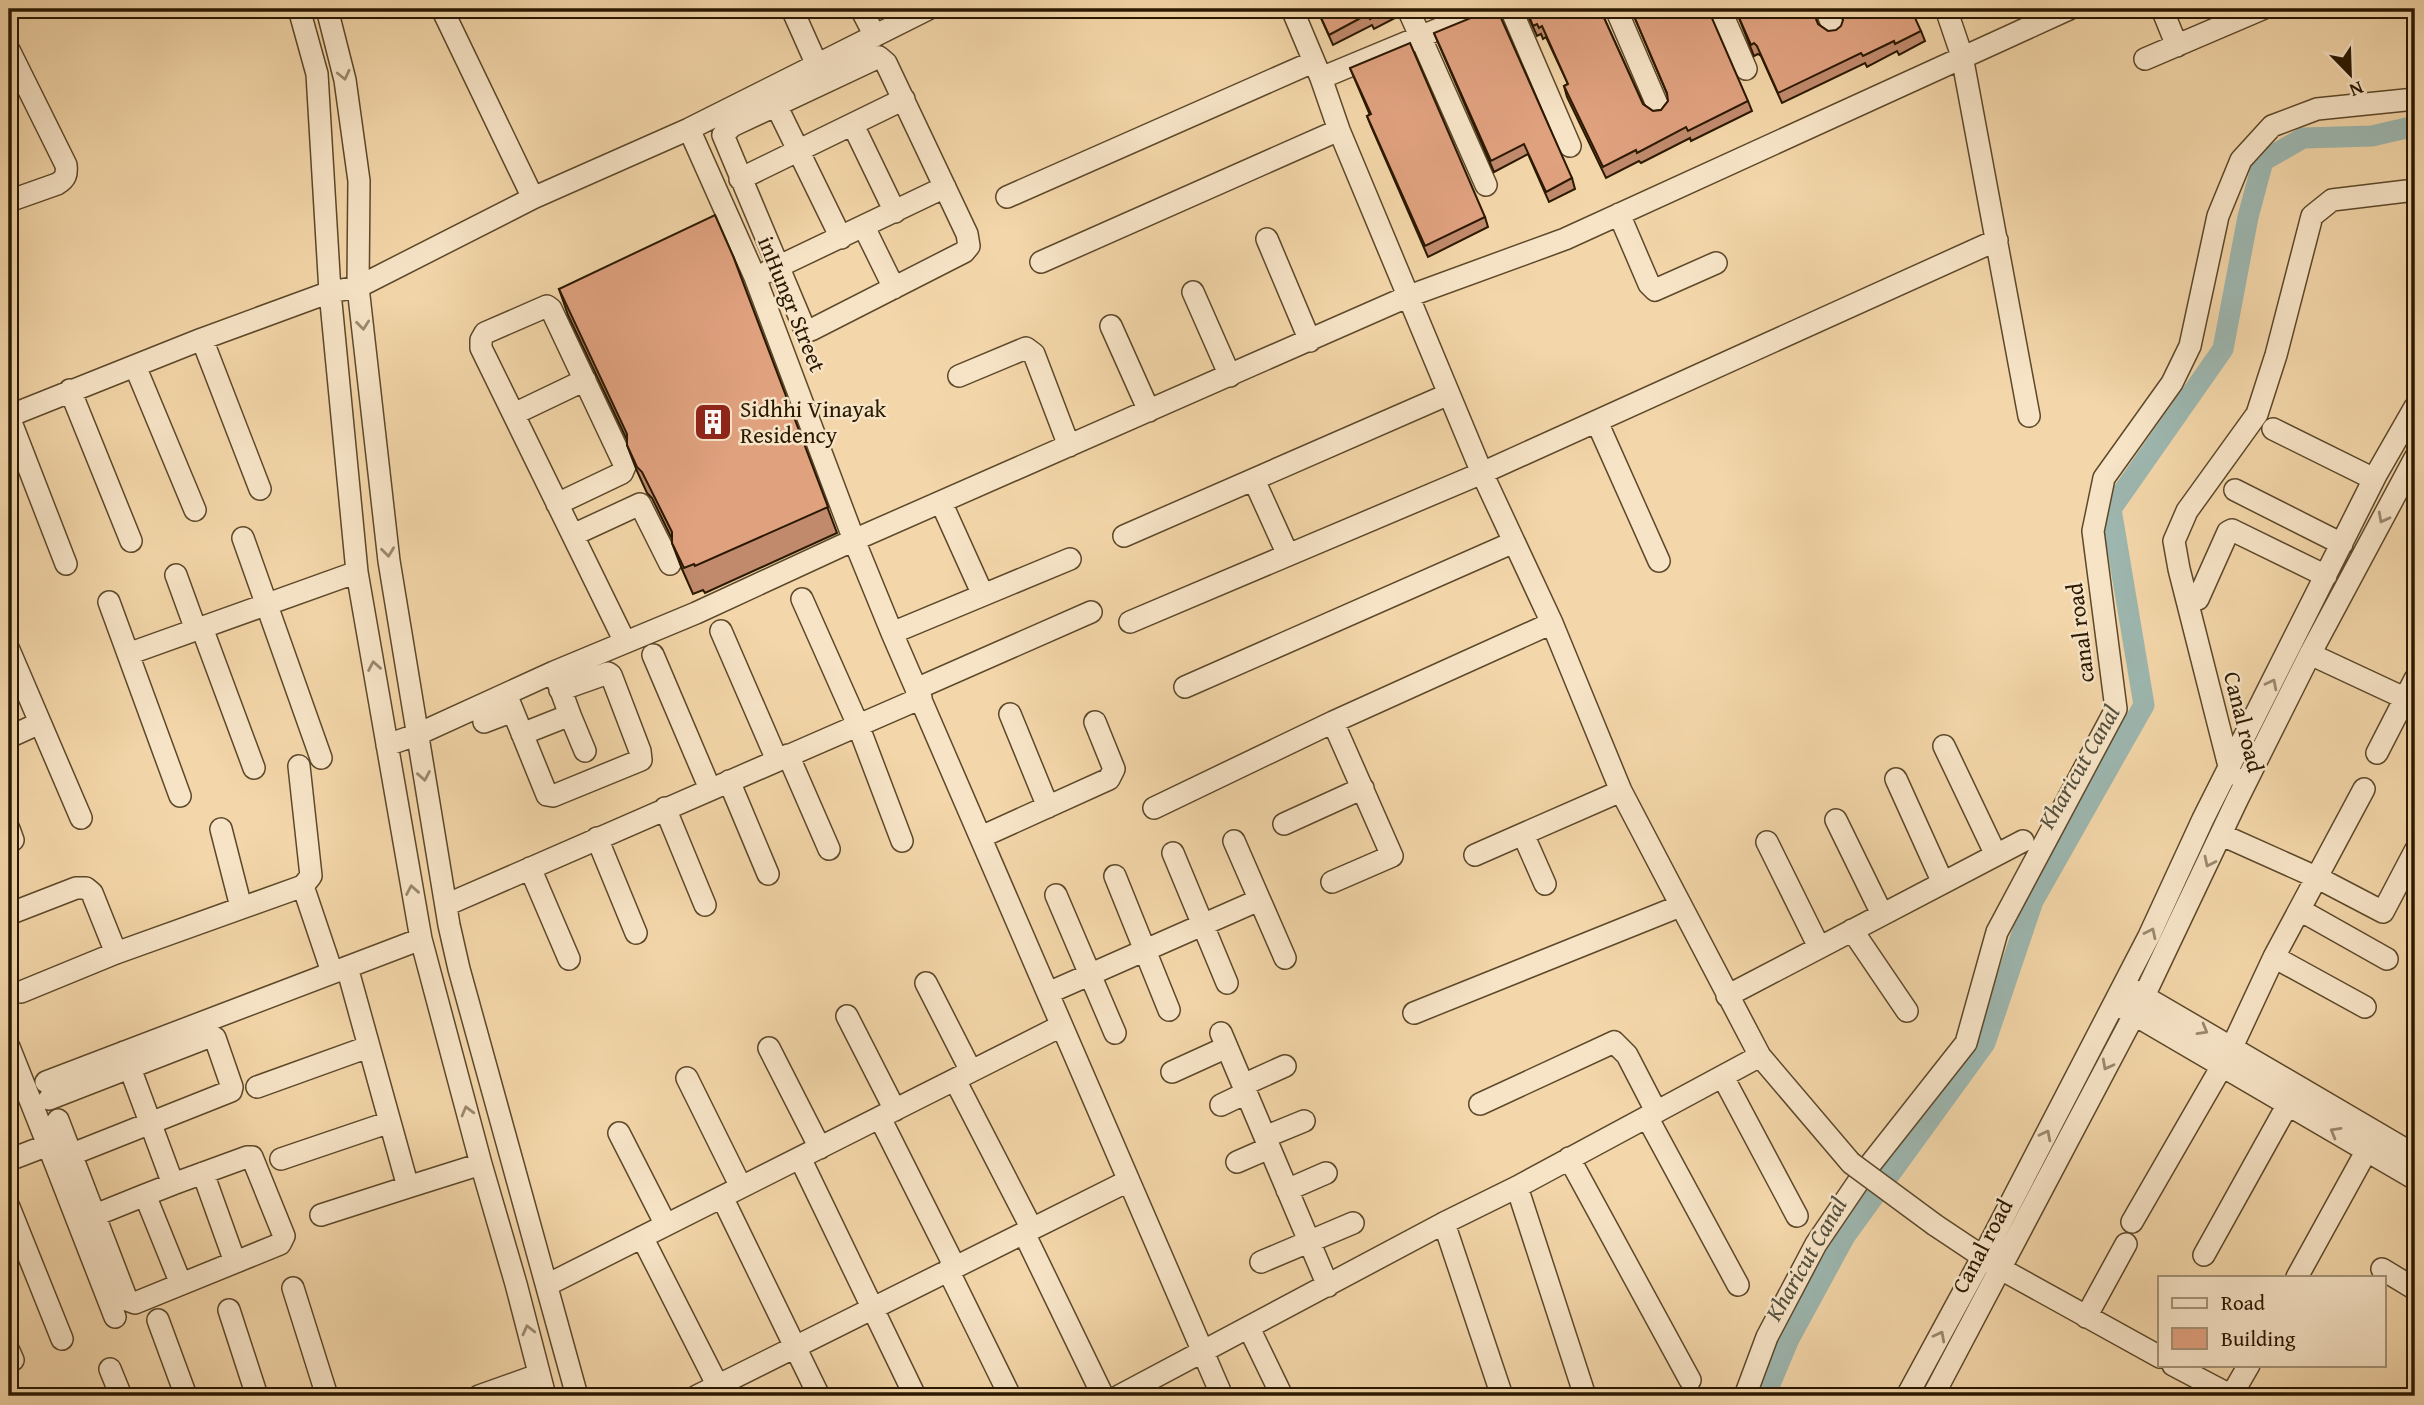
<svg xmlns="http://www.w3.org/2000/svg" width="2424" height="1405" font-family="'Gentium Book Plus',serif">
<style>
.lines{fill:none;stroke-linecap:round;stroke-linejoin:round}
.canal{stroke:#9db7b0;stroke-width:21}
.minor-casing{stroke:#5c482a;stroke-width:24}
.minor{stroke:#f7e4c7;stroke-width:21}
.minor-bridge-casing{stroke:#5c482a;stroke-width:24;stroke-linecap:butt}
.minor-bridge{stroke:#f7e4c7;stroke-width:21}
.wall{fill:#c18a6d;stroke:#2a1800;stroke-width:2}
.building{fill:#e0a17f;stroke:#2a1800;stroke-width:2}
.oneway{stroke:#9b886d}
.labels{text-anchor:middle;stroke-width:5;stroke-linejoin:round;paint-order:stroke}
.street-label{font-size:23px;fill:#2a1800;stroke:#f7e4c7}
.poi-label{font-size:23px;fill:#2a1800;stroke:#f7e4c7;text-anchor:start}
.water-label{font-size:24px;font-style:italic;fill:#52503e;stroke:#f7e4c7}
</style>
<rect width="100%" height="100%" fill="#f3d6a9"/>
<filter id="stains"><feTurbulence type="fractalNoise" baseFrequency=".00286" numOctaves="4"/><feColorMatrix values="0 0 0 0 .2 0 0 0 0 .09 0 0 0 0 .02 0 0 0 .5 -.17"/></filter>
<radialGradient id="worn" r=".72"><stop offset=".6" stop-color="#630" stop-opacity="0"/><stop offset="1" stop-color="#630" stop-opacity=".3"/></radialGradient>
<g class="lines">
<!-- canal -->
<path class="canal" d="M1765,1396L1789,1339L1845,1236L1985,1043L2033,901L2144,705L2111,509L2223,349L2248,217L2263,161L2303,138L2372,136L2415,126"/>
<defs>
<path id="minor" d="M299,9L317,74L330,292L357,572L421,939L481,1164L516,1284L545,1396
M327,9L345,80L359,181L358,287L389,561L449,925L459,969L577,1396
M792,9L817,65
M861,9L875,36
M1292,9L1321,78L1339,130L1482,473L1552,623L1621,791L1760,1056
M1408,9L1486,185
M1511,9L1570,146
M1616,9L1659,109
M1720,9L1746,69
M1826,9L1834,29
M1946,9L1962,56L2029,416
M2162,9L2177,46
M443,11L533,198
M9,50L66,165C67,174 66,179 57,184L9,201
M879,57L886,63L967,234L969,246L964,252L811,330H805L723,135L732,126Z
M2145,59L2262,9
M1321,78L1487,9
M776,105L841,238
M853,125L895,212
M689,129L755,277L854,540L892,633L1222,1396
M740,179L904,99
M1007,197L1313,62
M1619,214L1649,284L1655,290L1716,263
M864,227L894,288
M1267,239L1310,341
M1041,262L1339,130
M767,272L945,187
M1193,292L1230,376
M1111,326L1149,411
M202,339L260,489
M135,366L195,510
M959,376L1026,348L1034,354L1069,446
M70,390L131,541
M514,414L585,380
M9,416L202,339L330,292L358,287L533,198L689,129L928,9
M9,417L66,564
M1597,422L1659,561
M2273,429L2374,479
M1254,480L1288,555
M2235,490L2342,544
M941,502L983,595
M557,504L622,473L625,466L551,309L547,306L485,333L481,340V348L625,642
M573,535L640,504L670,564
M1124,536L1449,394
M243,538L321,758
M176,575L196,630
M802,599L858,725L902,841
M2198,599L2228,532L2232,530L2326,576
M109,602L180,796
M1130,622L1482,473L1997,240
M202,628L254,768
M721,631L777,760
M892,633L1070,559
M9,650L81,818
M128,654L357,572
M2310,654L2415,703
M653,655L710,789
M1185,687L1514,542
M916,689L1091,612
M506,694L547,795L553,796L641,760L640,751L611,675L608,673L560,690
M1010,714L1048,807
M570,715L585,751
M484,722L513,711
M522,734L570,715L556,677
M9,737L40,723
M387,745L416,735L554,672L696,613L854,540L1409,296L1565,239L2069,9
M1944,746L1996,855
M2377,753L2415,679
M788,755L829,849
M299,766L311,876L303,886
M2231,774L2179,569L2174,541L2187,511L2257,414L2276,355L2312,216L2332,200L2415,190
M1896,779L1943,883
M729,781L768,874
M665,808L705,905
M1154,808L1333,722L1552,623
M1836,820L1882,914
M1284,824L1363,788
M9,829L13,840
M221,829L241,907
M1523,834L1545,884
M2222,835L2318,878L2383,912L2415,851
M981,837L1109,779L1114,769L1095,722
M597,838L636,933
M1234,841L1285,958
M1767,842L1819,947
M1173,853L1227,983
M1475,855L1621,791
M530,868L569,959
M1115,876L1169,1010
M1332,882L1392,856L1333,722
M1056,895L1115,1033
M446,905L921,698
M2300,910L2387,959
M9,914L76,888H86L92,893L116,953
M1852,930L1907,1011
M2274,957L2365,1007
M347,967L408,1187L481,1164
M926,983L971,1071
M2133,990L2415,1155
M21,992L116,953L303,886L332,972
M1048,993L1259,900
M1727,996L2023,841
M2121,1007L2415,1179
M1414,1013L1680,906
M847,1016L895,1110
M1221,1033L1328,1286
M9,1047L48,1145L9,1160
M2232,1047L2274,957L2364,789
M769,1048L820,1148
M1172,1072L1227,1047
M1723,1077L1797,1216
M687,1078L741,1187
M955,1080L1032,1229
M46,1082L421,939
M1243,1085L1285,1066
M257,1087L368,1047
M49,1099L211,1036L215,1038L232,1087L231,1091L70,1155
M1480,1104L1614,1042L1627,1055L1656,1111
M1221,1105L1246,1093
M1647,1117L1738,1285
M880,1118L955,1267
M58,1120L127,1300L135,1303L280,1244L284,1236L252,1157H247L173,1184L124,1052
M619,1133L666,1225
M1265,1137L1304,1121
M48,1145L115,1317
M800,1158L915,1396
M1569,1158L1690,1380
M281,1159L390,1122
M1237,1162L1269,1148
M203,1173L235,1262
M173,1184L145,1195L181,1284
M1517,1187L1585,1396
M1287,1190L1326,1173
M722,1197L819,1396
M9,1207L62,1339
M321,1215L408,1187
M93,1216L145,1195
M2132,1222L2222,1066
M1444,1223L1502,1396
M1935,1225L2001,1269L2160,1357
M1024,1233L1103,1396
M642,1237L723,1396
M2204,1255L2288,1104
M1261,1262L1353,1223
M2382,1269L2415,1289
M948,1270L1010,1396
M2297,1277L2367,1150
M547,1285L1061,1026
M293,1288L327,1396
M229,1310L257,1396
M2086,1317L2126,1244
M158,1320L186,1396
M1249,1328L1282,1396
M9,1351L13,1360
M2173,1365L2232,1396
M110,1369L121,1396
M479,1396L538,1375
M697,1396L1128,1181
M1119,1396L1444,1223L1517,1187L1760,1056L1851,1163
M1745,1396L1767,1337L1816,1244L1869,1166L1966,1043L1997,932L2116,709L2093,531L2104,478L2172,383L2190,346L2218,216L2241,160L2272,126L2317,109L2415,99
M1907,1396L1989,1245L2149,936L2203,819L2376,475L2415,407
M1933,1396L2144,996L2237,800L2310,654L2415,458
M2231,1396L2249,1365"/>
</defs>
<!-- minor casing -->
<use href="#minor" class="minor-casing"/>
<!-- minor -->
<use href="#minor" class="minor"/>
<defs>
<path id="minor-bridge" d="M1851,1163L1935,1225"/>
</defs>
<!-- minor-bridge casing -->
<use href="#minor-bridge" class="minor-bridge-casing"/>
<!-- minor-bridge -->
<use href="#minor-bridge" class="minor-bridge"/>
</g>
<!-- wall -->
<path class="wall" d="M1317,9H1395L1397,17L1374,29L1372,25L1333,45Z
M1427,9H1453L1432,18Z
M1525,9H1600L1643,104L1653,111L1661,110L1668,101V96L1631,9L1748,101L1752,111L1691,141L1690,138L1641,163L1639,161L1606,178L1567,97L1564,86L1568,84L1546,37L1543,39L1541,34L1537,36Z
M1741,9H1813L1818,24L1828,31H1921L1925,41L1899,55L1897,51L1867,67L1865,63L1782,103L1761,56L1758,54L1754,56L1737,13L1742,11Z
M1434,33L1572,178L1575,189L1549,202L1528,154L1494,172Z
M1350,68L1485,217L1488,227L1428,257L1371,126L1367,116L1370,115Z
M733,256L837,533L705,593L703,590L693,594L682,569L672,543V539L652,498L647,493L637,471L627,445V440L568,315L559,289Z"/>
<!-- building -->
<path class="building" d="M1317,9H1389L1370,19L1368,14L1329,35Z
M1490,9H1497L1572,178L1546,192L1524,144L1491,161L1434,33L1488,11Z
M1526,9H1600L1643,104L1653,111L1661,110L1668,101L1667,93L1631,9H1708L1748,101L1688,131L1686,127L1637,153L1636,150L1603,167L1564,86L1568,84L1542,26L1539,28L1537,24L1533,26Z
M1742,9H1812L1818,24L1828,31L1836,30L1841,26L1843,20L1839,9H1911L1921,31L1895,44L1894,41L1863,56L1861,53L1778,93L1757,46L1754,43L1751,45L1737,13L1743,10Z
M1410,43L1485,217L1425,246L1367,116L1371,114L1350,68Z
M715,215L733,256L828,507L695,566L694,564L684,568L672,543V532L642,472L637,467L627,445V434L559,289Z"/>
<!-- one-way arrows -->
<defs><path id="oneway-chevron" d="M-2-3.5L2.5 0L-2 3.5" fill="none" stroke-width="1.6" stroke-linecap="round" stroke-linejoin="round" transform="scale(1.75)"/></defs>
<g class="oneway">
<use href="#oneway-chevron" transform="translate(344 75) rotate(77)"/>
<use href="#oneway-chevron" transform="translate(363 325) rotate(84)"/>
<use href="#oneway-chevron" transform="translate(2383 518) rotate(118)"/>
<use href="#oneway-chevron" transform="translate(388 552) rotate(83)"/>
<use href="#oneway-chevron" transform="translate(374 666) rotate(-100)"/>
<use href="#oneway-chevron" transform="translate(2272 684) rotate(-63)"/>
<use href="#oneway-chevron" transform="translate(424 776) rotate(80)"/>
<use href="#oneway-chevron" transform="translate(2209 862) rotate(116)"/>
<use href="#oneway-chevron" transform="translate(412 890) rotate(-100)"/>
<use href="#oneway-chevron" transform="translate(2151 933) rotate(-64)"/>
<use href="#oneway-chevron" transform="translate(2203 1030) rotate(30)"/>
<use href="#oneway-chevron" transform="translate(2107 1065) rotate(118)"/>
<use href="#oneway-chevron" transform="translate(467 1111) rotate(-105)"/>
<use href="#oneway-chevron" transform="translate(2335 1132) rotate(-150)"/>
<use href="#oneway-chevron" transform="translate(2046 1135) rotate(-63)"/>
<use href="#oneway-chevron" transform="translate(528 1330) rotate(-104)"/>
<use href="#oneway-chevron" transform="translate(1940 1336) rotate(-62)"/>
</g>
<!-- icons -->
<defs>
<symbol id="building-square" viewBox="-11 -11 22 22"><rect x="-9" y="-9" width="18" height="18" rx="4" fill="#8f2418" stroke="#f7e4c7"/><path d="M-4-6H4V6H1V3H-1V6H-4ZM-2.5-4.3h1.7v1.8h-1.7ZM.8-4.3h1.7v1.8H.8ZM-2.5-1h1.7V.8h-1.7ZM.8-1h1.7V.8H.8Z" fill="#fff"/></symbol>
</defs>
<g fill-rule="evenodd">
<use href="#building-square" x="691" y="400" width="44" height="44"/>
</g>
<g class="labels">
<!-- street labels -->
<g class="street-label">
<text transform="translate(792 304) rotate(68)" y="8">inHungr Street</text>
<text transform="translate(2080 633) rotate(-97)" y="8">canal road</text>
<text transform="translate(2244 722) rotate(76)" y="8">Canal road</text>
<text transform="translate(1982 1246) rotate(-62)" y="8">Canal road</text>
</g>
<!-- poi labels -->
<g class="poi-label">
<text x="740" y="417">Sidhhi Vinayak<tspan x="740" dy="26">Residency</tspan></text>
</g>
<!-- water labels -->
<g class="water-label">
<text transform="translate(2079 767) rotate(-60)" y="8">Kharicut Canal</text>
<text transform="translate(1806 1259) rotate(-60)" y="8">Kharicut Canal</text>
</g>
</g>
<!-- margin -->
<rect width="2424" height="1405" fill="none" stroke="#f3d6a9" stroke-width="35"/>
<rect x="10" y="10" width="2403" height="1384" fill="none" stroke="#2a1800" stroke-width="3.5"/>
<rect x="18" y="18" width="2389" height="1370" fill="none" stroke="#2a1800" stroke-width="2"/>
<!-- legend -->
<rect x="2158" y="1276" width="228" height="91" fill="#f7e4c7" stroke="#a59277" stroke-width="2"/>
<rect x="2172" y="1298" width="35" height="10" fill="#f7e4c7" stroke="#a59277" stroke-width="2"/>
<text x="2221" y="1310" font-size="21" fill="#2a1800">Road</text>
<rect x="2172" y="1328" width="35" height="21" fill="#e0a17f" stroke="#a59277" stroke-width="2"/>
<text x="2221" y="1346" font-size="21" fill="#2a1800">Building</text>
<!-- north arrow -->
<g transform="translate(2350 74) rotate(157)" stroke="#f7e4c7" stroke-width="5" paint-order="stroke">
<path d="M0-5L12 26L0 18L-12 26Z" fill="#2a1800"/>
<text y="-10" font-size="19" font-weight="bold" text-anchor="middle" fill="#2a1800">N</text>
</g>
<rect width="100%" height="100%" filter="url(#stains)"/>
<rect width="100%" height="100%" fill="url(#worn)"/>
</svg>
